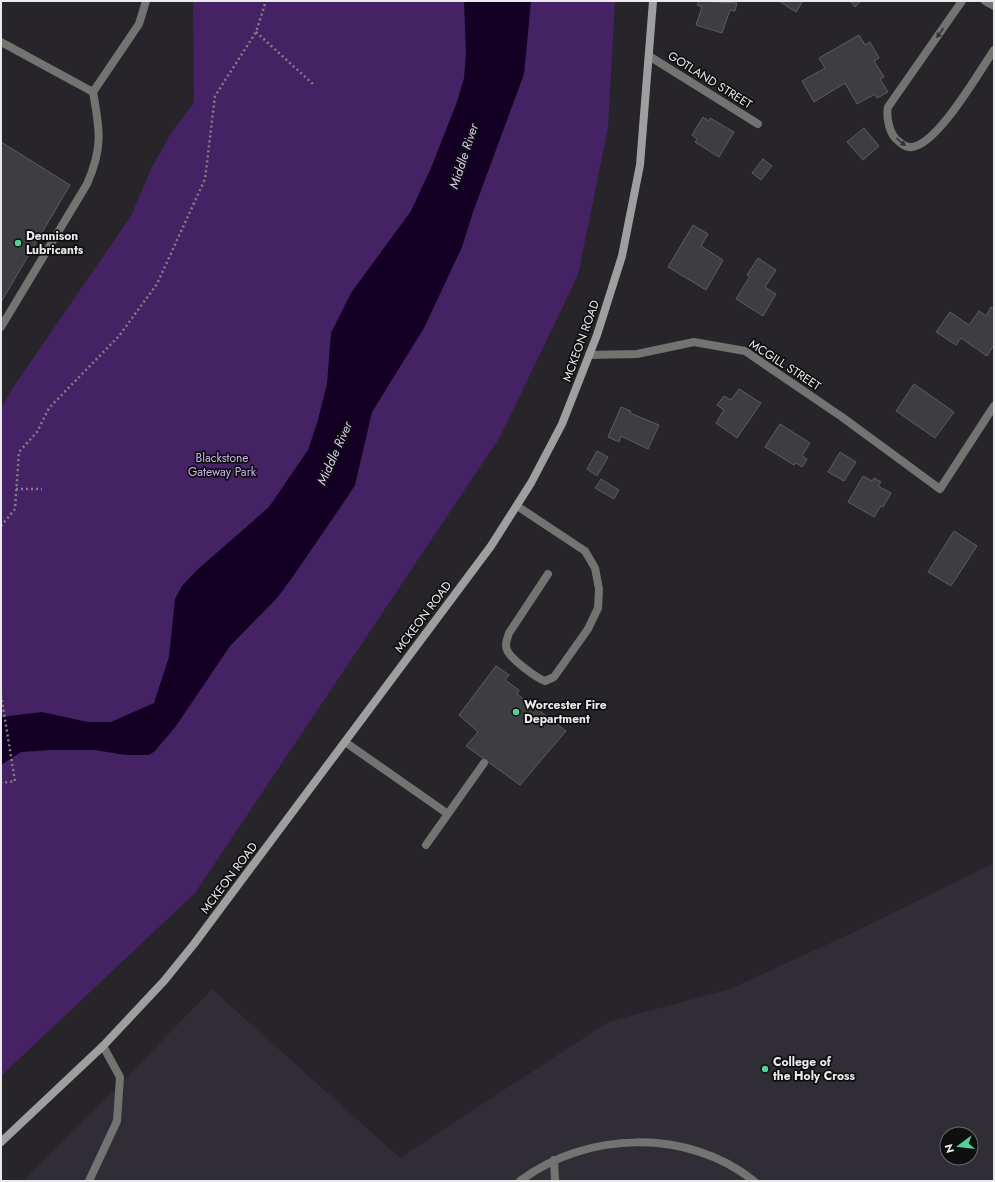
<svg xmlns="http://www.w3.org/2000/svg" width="995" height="1182" font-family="Jost,sans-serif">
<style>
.built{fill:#312d36;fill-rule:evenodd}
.green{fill:#442263}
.water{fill:#130024}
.building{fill:#3e3d41;stroke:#5e5c60}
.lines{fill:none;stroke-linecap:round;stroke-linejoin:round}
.path{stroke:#828083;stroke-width:2.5;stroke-dasharray:2 3;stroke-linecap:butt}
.lane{stroke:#727472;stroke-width:8}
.street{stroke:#727472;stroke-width:8}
.secondary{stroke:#9da09e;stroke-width:8}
.oneway{fill:#323232}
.poi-dot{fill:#51d397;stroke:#0f0f10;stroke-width:1.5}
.labels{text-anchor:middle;stroke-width:3.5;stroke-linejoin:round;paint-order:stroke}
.street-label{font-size:12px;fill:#eae9eb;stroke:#0f0f10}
.poi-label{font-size:12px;font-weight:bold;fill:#eae9eb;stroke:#0f0f10;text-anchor:start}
.park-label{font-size:12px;fill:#cdaff0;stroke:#0f0f10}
.water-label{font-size:13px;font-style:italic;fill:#dac7f3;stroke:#0f0f10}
</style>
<rect width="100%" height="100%" fill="#272529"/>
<!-- built -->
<path class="built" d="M994,863V1181H23L89,1116L212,989L400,1158L608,1022L730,989L850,934ZM947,1134H971V1158H947Z"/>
<!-- green -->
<path class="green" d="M193,1H615L608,128L578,275L500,437L195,893L1,1076V408L14,386L131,216L151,169L170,135L194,102Z"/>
<!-- water -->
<path class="water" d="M464,1H531L524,74L473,212L462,247L424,328L372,412L355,485L348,496L294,575L277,598L230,646L176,726L155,751L149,755H126L95,750H51L21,752L1,765V717L42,712L88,722H111L154,703L169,657L175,599L182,586L197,570L269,507L308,450L318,420L327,384L331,333L351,293L411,211L431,168L457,102L464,78L466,53Z"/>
<!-- building -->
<path class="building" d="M699,1L737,3L735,11L730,10L722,33L696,25L702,7L697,5Z
M779,1H803L796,12Z
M850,1H861L855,7Z
M859,35L865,45L870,42L879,58L874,61L884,77L880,79L888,92L877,98L875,94L857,104L845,83L814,102L802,81L825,68L819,58Z
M703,117L709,121L710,118L734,132L719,157L695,142L697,139L692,135Z
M864,128L879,146L863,160L847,142Z
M1,142L70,185L1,302Z
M763,159L772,166L761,180L752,173Z
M693,225L708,234L701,246L723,260L706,290L668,267Z
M758,258L776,270L765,287L776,294L763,316L736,299L750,276L747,275Z
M991,307L994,309V345L987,356L961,338L956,345L936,332L950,312L969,325L979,311L986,316Z
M914,384L954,412L935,438L896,411Z
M739,389L761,403L737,438L716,423L724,410L717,405L724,396L731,400Z
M621,407L631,411L630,413L659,425L648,449L621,436L619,442L608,437Z
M780,424L810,443L802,456L807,459L802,467L796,463L794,465L765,447Z
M597,451L608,457L597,476L587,469Z
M840,452L856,462L844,481L828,472Z
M863,476L872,481L874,478L881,482L878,486L891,493L883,507L881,506L874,517L848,502Z
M601,479L619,490L614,499L595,488Z
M954,531L977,546L951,586L928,572Z
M496,666L509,675L505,680L519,690L517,694L566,731L520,785L466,746L478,732L459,715Z"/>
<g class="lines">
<!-- path -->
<path class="path" d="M256,32L314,85
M16,489H42
M1,526L15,509L19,452L37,432L49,408L119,336L157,284L205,179L215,96L256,32L266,1
M1,695L15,781L1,783"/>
<!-- lane -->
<path class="lane" d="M962,1L888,107C886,116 889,132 896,139C901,143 905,148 912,147C938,144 979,72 994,50
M1,42L93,92L139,24L146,1
M1,327L87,184C103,148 100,130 93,92
M517,506L585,551L595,568L599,589L598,608L588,629L554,677L545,681C536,678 513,660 508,652C504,645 507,640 509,633L548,574
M345,742L448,814
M426,845L484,763
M554,1160L555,1181"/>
<!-- street -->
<path class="street" d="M985,1L994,6
M649,56L758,124
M589,355L637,354L694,342L745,351L842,417L940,489L994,406
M89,1181L117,1121L120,1077L103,1046
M520,1181C586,1131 688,1128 754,1181"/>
<!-- secondary -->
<path class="secondary" d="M1,1142L103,1046L164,981L194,944L491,546L531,483L562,424L597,335L622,256L640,165L653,1"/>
</g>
<!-- one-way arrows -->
<defs><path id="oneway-solid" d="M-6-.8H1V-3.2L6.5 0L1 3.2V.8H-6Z"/></defs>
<g class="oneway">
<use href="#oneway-solid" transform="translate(940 33) rotate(125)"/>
<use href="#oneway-solid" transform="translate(901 142) rotate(39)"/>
</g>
<!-- markers -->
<g class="poi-dot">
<circle cx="18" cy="243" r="4"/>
<circle cx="516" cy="712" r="4"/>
<circle cx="765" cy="1069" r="4"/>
</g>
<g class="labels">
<!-- street labels -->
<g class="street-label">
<text transform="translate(710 80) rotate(32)" y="4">GOTLAND STREET</text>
<text transform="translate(581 341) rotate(-70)" y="4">MCKEON ROAD</text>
<text transform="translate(785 365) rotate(33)" y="4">MCGILL STREET</text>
<text transform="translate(423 617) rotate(-53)" y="4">MCKEON ROAD</text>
<text transform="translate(229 878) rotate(-53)" y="4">MCKEON ROAD</text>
</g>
<!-- poi labels -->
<g class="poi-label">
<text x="26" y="240">Dennison<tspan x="26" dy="14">Lubricants</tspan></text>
<text x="524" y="709">Worcester Fire<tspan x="524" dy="14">Department</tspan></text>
<text x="773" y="1066">College of<tspan x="773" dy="14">the Holy Cross</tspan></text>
</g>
<!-- park labels -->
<g class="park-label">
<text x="222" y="462">Blackstone<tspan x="222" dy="14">Gateway Park</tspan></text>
</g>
<!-- water labels -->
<g class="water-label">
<text transform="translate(463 156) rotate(-72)" y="5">Middle River</text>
<text transform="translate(334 453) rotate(-66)" y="5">Middle River</text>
</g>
</g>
<!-- border -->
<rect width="995" height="1182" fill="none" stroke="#eae9eb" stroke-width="4"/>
<!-- north arrow -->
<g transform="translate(959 1146) rotate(255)"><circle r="19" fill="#0f0f10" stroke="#676668"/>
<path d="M0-3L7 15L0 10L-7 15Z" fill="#51d397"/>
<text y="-6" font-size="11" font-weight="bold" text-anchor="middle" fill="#eae9eb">N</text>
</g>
</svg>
